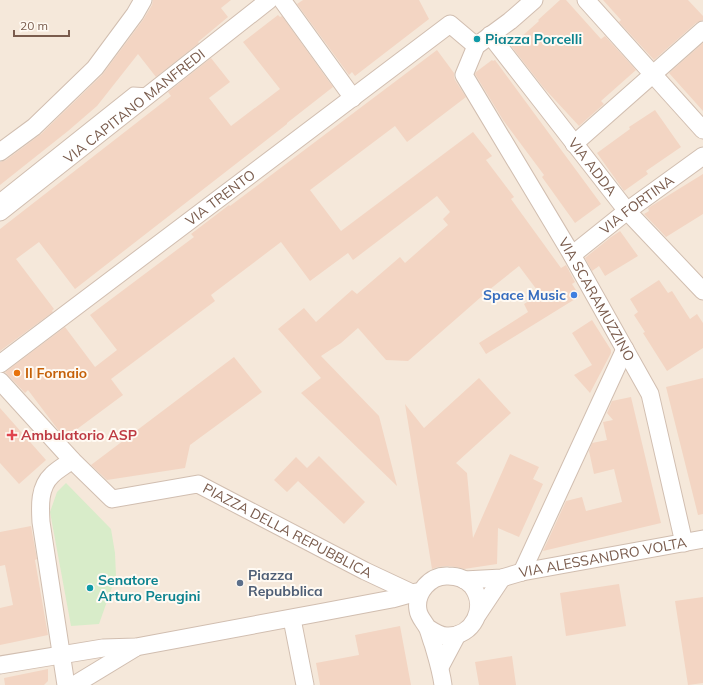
<svg xmlns="http://www.w3.org/2000/svg" width="703" height="685" font-family="Mulish,sans-serif">
<style>
.residential{fill:#f5e8da}
.green{fill:#d8ecc9}
.building{fill:#f3d5c3}
.lines{fill:none;stroke-linecap:round;stroke-linejoin:round}
.service-casing{stroke:#d1beb0;stroke-width:11}
.minor-casing{stroke:#d1beb0;stroke-width:19}
.service{stroke:#fff;stroke-width:9}
.minor{stroke:#fff;stroke-width:17}
.culture-dot{fill:#0f9aa8;stroke:#fffaf3;stroke-width:1.5}
.shop-dot{fill:#3f7fe0;stroke:#fffaf3;stroke-width:1.5}
.food-dot{fill:#e8710a;stroke:#fffaf3;stroke-width:1.5}
.health-dot{fill:#e0444e;stroke:#fffaf3;stroke-width:1.5}
.service-dot{fill:#5c6f8a;stroke:#fffaf3;stroke-width:1.5}
.labels{text-anchor:middle;stroke-width:4;stroke-linejoin:round;paint-order:stroke}
.culture-label{font-size:14px;font-weight:bold;fill:#0d838f;stroke:#fffaf3;text-anchor:start}
.street-label{font-size:14px;fill:#7a5c4d;stroke:#fffaf3}
.shop-label{font-size:14px;font-weight:bold;fill:#366cbe;stroke:#fffaf3;text-anchor:end}
.food-label{font-size:14px;font-weight:bold;fill:#c56008;stroke:#fffaf3;text-anchor:start}
.health-label{font-size:14px;font-weight:bold;fill:#be3a42;stroke:#fffaf3;text-anchor:start}
.service-label{font-size:14px;font-weight:bold;fill:#4e5e75;stroke:#fffaf3;text-anchor:start}
</style>
<rect width="100%" height="100%" fill="#fdf6ec"/>
<!-- residential -->
<path class="residential" d="M0,0H703V685H0Z"/>
<!-- green -->
<path class="green" d="M66,483L111,529L115,553L116,576L99,624L71,626L50,512L57,492Z"/>
<!-- building -->
<path class="building" d="M153,0H231L221,8L228,17L198,42L199,43L156,77L138,54L97,106L68,131L0,185V162L6,160L41,134L102,75L143,20L152,5Z
M303,0H419L429,19L355,76L352,72L349,75L297,4Z
M560,0H566L601,39L605,36L636,70L601,101L604,104L579,126L543,87L511,46L539,21L538,20Z
M603,0H688L703,16V20L696,23L654,60L619,22L621,20Z
M278,15L280,17L282,16L333,87L287,123V124L75,289L39,242L16,259L54,309L52,311L53,312L0,351V229L171,96L168,92L211,58L230,82L209,98L231,126L280,89L243,42Z
M703,43V111L669,73Z
M437,50L454,73V76L455,80L466,97L407,142L395,126L310,190L341,231L473,132L492,156L486,160L514,197L511,199L561,268L566,265L575,282L572,284L580,296L486,354L479,343L528,312L524,304L540,294L519,266L489,290L408,361L386,360L358,328L341,343L321,356L379,416L397,486L301,393L321,378L278,329L304,308L316,322L352,290L357,294L400,257L405,263L448,225L443,219L450,212L437,196L353,260L348,253L310,281L281,242L211,295L215,301L111,379L123,395L65,438L59,431L28,390L25,393L5,372L65,327L95,367L117,350L90,315L194,237L191,234L229,205L230,206Z
M492,60L493,61L495,60L601,204L575,223L542,177L544,175L503,120L475,74L476,72Z
M655,110L681,147L646,171L648,174L624,191L597,153L630,129L629,127Z
M703,174V214L666,237L644,214L649,211L648,208Z
M620,231L638,256L605,276L599,266L592,271L585,258L611,237Z
M659,280L668,293L672,291L690,319L697,314L703,323V348L667,371L643,333L645,332L634,315L638,312L630,299Z
M592,320L611,350V353L590,393L574,375L592,365L572,333Z
M234,357L262,392L190,445L185,468L107,480L91,465Z
M479,378L511,413L456,463L467,473L473,538L510,454L539,467L533,479L543,484L519,537L498,528L497,564L464,569L456,567L447,566L438,567L432,569L405,404L424,428Z
M703,378V514L698,515L666,387Z
M631,397L661,523L543,551L566,501L582,497L586,511L622,502L614,469L594,474L589,451L592,443L607,440L603,422L613,420L607,413L612,401Z
M0,408L46,460L19,484L0,463Z
M319,456L365,502L344,524L298,481L287,492L274,480L296,457L307,468Z
M31,526L37,559L35,560L48,635L0,645V608L13,605L5,565L0,566V532Z
M619,584L626,626L566,636L560,593Z
M703,597V683L688,685L675,601Z
M400,626L411,685H320L316,663L359,655L355,635Z
M512,656L516,685H479L475,662Z
M48,669V681L44,685H5L4,678Z"/>
<g class="lines">
<defs>
<path id="service" d="M0,198L133,92L149,93"/>
<g id="minor">
<path d="M282,0L353,98"/>
<path id="s1" d="M534,0L510,21L476,46L464,75L572,255L650,394L684,543"/>
<path d="M586,0L703,130"/>
<path id="s2" d="M490,35L627,211L703,291"/>
<path d="M574,144L703,30"/>
<path d="M0,152L34,127L95,68L135,14L143,0"/>
<path id="s3" d="M0,212L269,0"/>
<path id="s4" d="M572,255L627,211L703,156"/>
<path id="s5" d="M0,364L450,24L476,46"/>
<path id="s6" d="M0,381L72,460L112,499L198,484L365,571L412,593"/>
<path d="M522,572L625,349"/>
<path id="s7" d="M464,580L502,578L522,572L703,539"/>
<path d="M478,614L502,578"/>
<path d="M292,619L305,685"/>
<path d="M428,628C434,632 440,636 447,636C473,637 488,607 472,586C466,579 457,576 448,576C430,575 415,593 418,610C419,618 425,622 428,629C430,634 431,639 433,644C437,658 441,670 443,685"/>
<path d="M0,665L103,648L136,647L318,613L392,599L417,592"/>
<path d="M440,667L457,635"/>
<path d="M66,685L41,522C40,506 39,487 52,475C58,469 66,465 72,460"/>
<path d="M74,685L135,648"/>
</g>
</defs>
<!-- service casing -->
<use href="#service" class="service-casing"/>
<!-- minor casing -->
<use href="#minor" class="minor-casing"/>
<!-- service -->
<use href="#service" class="service"/>
<!-- minor -->
<use href="#minor" class="minor"/>
</g>
<!-- markers -->
<g class="culture-dot">
<circle cx="477" cy="39" r="4"/>
<circle cx="90" cy="588" r="4"/>
</g>
<circle class="shop-dot" cx="574" cy="295" r="4"/>
<circle class="food-dot" cx="17" cy="373" r="4"/>
<path class="health-dot" d="M10 429h4v4h4v4h-4v4h-4v-4h-4v-4h4z"/>
<circle class="service-dot" cx="240" cy="583" r="4"/>
<g class="labels">
<!-- culture labels -->
<g class="culture-label">
<text x="485" y="44">Piazza Porcelli</text>
<text x="98" y="585">Senatore<tspan x="98" dy="16">Arturo Perugini</tspan></text>
</g>
<!-- street labels -->
<g class="street-label">
<text dy="5" stroke="none"><textPath href="#s3" startOffset="171">VIA CAPITANO MANFREDI</textPath></text>
<text dy="5" stroke="none"><textPath href="#s2" startOffset="167">VIA ADDA</textPath></text>
<text dy="5" stroke="none"><textPath href="#s5" startOffset="276">VIA TRENTO</textPath></text>
<text dy="5" stroke="none"><textPath href="#s4" startOffset="82">VIA FORTINA</textPath></text>
<text dy="5" stroke="none"><textPath href="#s1" startOffset="366">VIA SCARAMUZZINO</textPath></text>
<text dy="5" stroke="none"><textPath href="#s6" startOffset="351">PIAZZA DELLA REPUBBLICA</textPath></text>
<text dy="5" stroke="none"><textPath href="#s7" startOffset="141">VIA ALESSANDRO VOLTA</textPath></text>
</g>
<!-- shop labels -->
<g class="shop-label">
<text x="566" y="300">Space Music</text>
</g>
<!-- food labels -->
<g class="food-label">
<text x="25" y="378">Il Fornaio</text>
</g>
<!-- health labels -->
<g class="health-label">
<text x="21" y="440">Ambulatorio ASP</text>
</g>
<!-- service labels -->
<g class="service-label">
<text x="248" y="580">Piazza<tspan x="248" dy="16">Repubblica</tspan></text>
</g>
</g>
<!-- scale -->
<path d="M14 30v6h55v-6" fill="none" stroke="#7a5c4d" stroke-width="2"/>
<text x="20" y="30" font-size="12" fill="#7a5c4d" stroke="#fffaf3" stroke-width="3" paint-order="stroke">20 m</text>
</svg>
